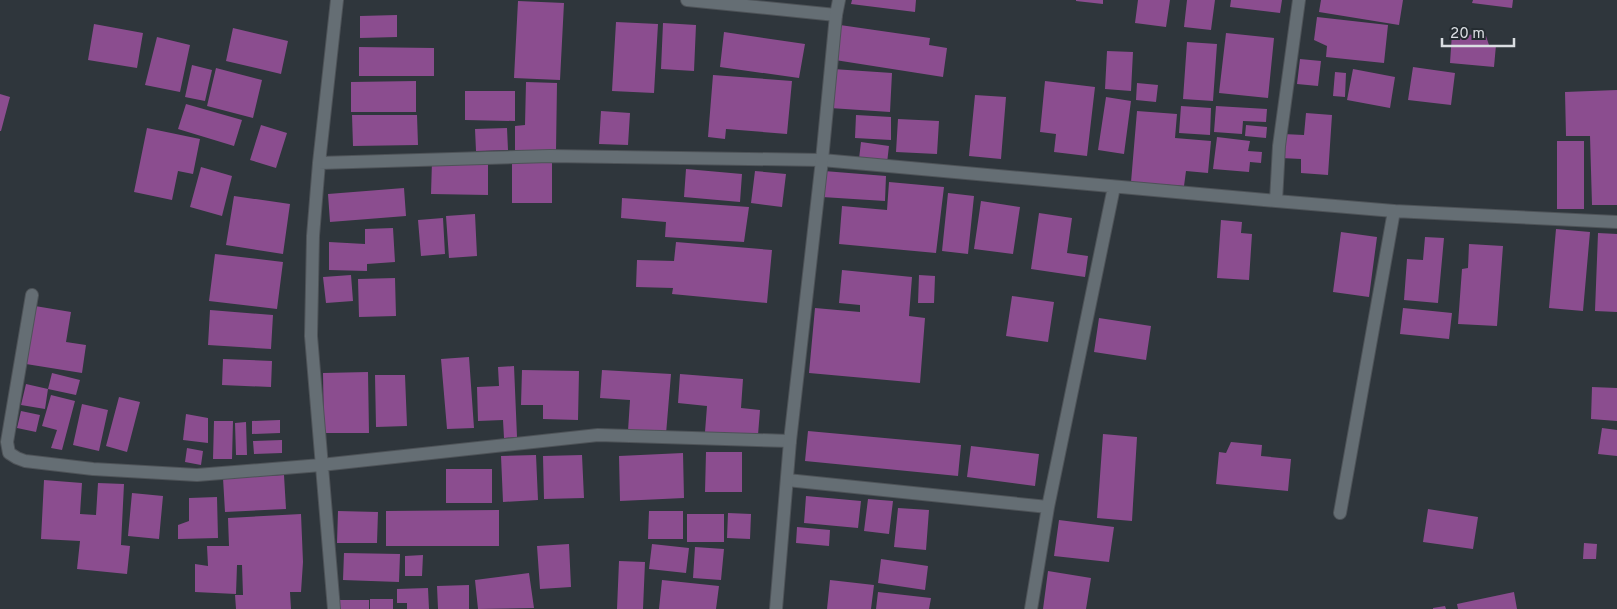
<svg xmlns="http://www.w3.org/2000/svg" width="1617" height="609" font-family="Overpass,sans-serif">
<style>
.building{fill:#8b4d8f}
.lines{fill:none;stroke-linecap:round;stroke-linejoin:round}
.street-casing{stroke:#4e5358;stroke-width:14}
.secondary-casing{stroke:#4e5358;stroke-width:14}
.street{stroke:#656e74;stroke-width:12}
.secondary{stroke:#656e74;stroke-width:12}
</style>
<rect width="100%" height="100%" fill="#2f363c"/>
<!-- building -->
<path class="building" d="M852,0H916L915,12L851,4Z
M1076,0H1103V4L1076,1Z
M1138,0H1170L1166,27L1135,23Z
M1187,0H1215L1211,30L1184,27Z
M1231,0H1282L1280,13L1230,7Z
M1321,0H1403L1399,25L1319,12Z
M1473,0H1513L1512,8L1472,3Z
M518,1L564,3L560,80L514,78Z
M397,15V37L360,38V16Z
M1317,17L1388,25L1384,63L1326,57L1327,46L1314,40Z
M616,22L658,24L654,93L612,91Z
M663,23L696,25L694,71L661,69Z
M94,24L143,33L137,68L88,60Z
M840,25L930,38L929,45L947,48L943,77L835,60Z
M233,28L288,41L281,74L226,61Z
M724,32L805,44L799,78L720,67Z
M1226,33L1274,38L1268,98L1219,93Z
M1452,33L1486,36L1489,45H1496L1494,67L1450,63Z
M157,37L190,45L180,92L145,85Z
M1187,42L1217,44L1213,101L1183,99Z
M359,47L434,48V76H359Z
M1107,51L1133,52L1131,91L1105,89Z
M1300,59L1321,61L1318,86L1297,84Z
M192,65L212,70L205,101L185,97Z
M1413,67L1455,73L1451,105L1408,100Z
M216,68L262,80L253,118L207,106Z
M833,69L892,73L890,112L830,108Z
M1353,69L1395,77L1390,108L1347,100Z
M1335,72L1346,73L1345,97L1333,96Z
M713,75L792,81L787,134L726,129L725,139L708,137Z
M416,81V112H351V82Z
M1045,81L1095,87L1087,156L1054,152L1056,134L1040,132Z
M526,82L557,83L556,151H515V126L525,125Z
M1137,83L1158,85L1156,102L1136,100Z
M1617,90V205H1592L1590,136H1566L1565,92Z
M465,91H515V121L465,120Z
M0,94L10,97L1,131H0Z
M975,95L1006,97L1001,159L969,156Z
M1106,97L1131,101L1124,154L1098,150Z
M186,104L242,120L234,146L178,129Z
M1181,106L1211,108L1210,135L1179,133Z
M1216,106L1267,109L1266,122L1243,121L1242,134L1214,132Z
M601,111L630,113L628,145L599,144Z
M1137,111L1177,114L1175,138L1211,141L1208,173L1186,171L1184,186L1131,182Z
M1306,113L1332,115L1328,175L1301,173V159L1281,158L1283,134L1304,135Z
M352,115H417L418,145L353,146Z
M856,115L891,117V140L855,138Z
M898,119L939,121L937,154L896,152Z
M261,125L287,133L276,168L250,160Z
M1246,125L1267,127L1266,138L1245,136Z
M147,128L200,139L193,174L178,171L172,200L134,192Z
M507,128L508,150L476,151L475,129Z
M1217,137L1250,141L1248,151L1262,152L1261,163L1250,162L1249,172L1213,169Z
M1557,141H1584V209H1557Z
M861,142L889,146L887,163L859,159Z
M432,161L488,162V195L431,194Z
M512,162H552V203H512Z
M201,167L232,176L222,216L190,207Z
M686,169L742,174L740,202L684,197Z
M755,171L786,174L782,207L751,203Z
M824,171L886,176L885,201L822,197Z
M889,182L944,187L936,253L839,244L842,206L887,210Z
M404,188L406,216L330,222L328,194Z
M948,193L974,196L968,254L942,251Z
M234,196L290,204L283,254L226,245Z
M622,198L749,207L744,242L665,237L666,222L621,218Z
M981,201L1020,207L1013,254L974,249Z
M1039,213L1072,218L1067,253L1088,256L1085,277L1031,269Z
M475,214L477,256L449,258L446,216Z
M443,218L445,254L421,256L418,220Z
M1221,220L1242,222L1241,233L1252,234L1249,280L1217,278Z
M393,228L395,262L367,264V271L329,270V242L365,244V229Z
M1556,229L1590,232L1583,311L1549,308Z
M1341,232L1377,237L1369,297L1333,292Z
M1598,233L1617,234V312L1595,311Z
M1425,237L1444,238L1438,303L1404,300L1407,259L1423,260Z
M676,242L772,250L767,303L672,294L673,288L636,287L637,260L674,261Z
M1469,244L1503,246L1497,326L1458,324L1462,269L1468,268Z
M215,254L283,262L277,309L209,301Z
M842,270L912,277L909,316L925,318L920,383L809,373L815,308L860,312V305L839,303Z
M351,275L353,301L326,303L323,277Z
M919,275L935,276L934,303H918Z
M395,278L396,316L359,317L358,279Z
M1012,296L1054,302L1048,342L1006,336Z
M35,306L71,312L66,342L86,345L82,373L26,364Z
M1403,308L1452,313L1449,339L1400,334Z
M210,310L273,315L271,349L208,345Z
M1099,318L1151,326L1146,360L1094,352Z
M469,357L474,428L447,429L441,359Z
M223,359L272,361L271,387L222,385Z
M514,366L517,437L504,438L503,420L478,421L477,387L499,386L498,367Z
M522,370L579,371L578,420L543,419V405H521Z
M602,370L671,374L666,434L628,431L630,400L600,398Z
M368,372L369,433H324L323,373Z
M52,373L80,380L76,395L48,389Z
M680,374L743,379L741,408L760,410L758,435L705,432L707,406L678,403Z
M375,375H405L407,426L376,427Z
M26,384L48,389L45,409L21,405Z
M1592,387L1617,388V421L1591,419Z
M51,395L75,401L62,450L51,448L57,430L42,426Z
M119,397L140,402L127,452L106,446Z
M82,404L108,410L99,451L73,445Z
M21,411L40,415L36,432L17,428Z
M186,414L208,418V443L183,440Z
M280,420V433L252,434V421Z
M214,421H233L232,459H213Z
M246,422L247,455H236L235,423Z
M1602,428L1617,430V456L1598,454Z
M808,431L961,445L958,476L805,461Z
M1103,434L1137,437L1132,521L1097,518Z
M282,440V453L254,454L253,441Z
M1231,442L1262,445L1261,456L1291,459L1288,491L1216,484L1219,452L1226,453Z
M971,446L1039,454L1035,486L967,477Z
M187,448L203,451L201,465L185,462Z
M706,452H742V492H705Z
M683,453L684,498L620,501L619,456Z
M536,455L538,500L503,502L501,456Z
M582,455L584,498L544,499L543,456Z
M446,469H492V503H446Z
M284,475L286,509L225,512L223,478Z
M44,480L82,483L80,514L96,515L98,483L124,484L121,545L130,546L127,574L77,569L80,541L41,539Z
M132,493L163,496L159,539L128,536Z
M806,496L861,501L858,528L804,523Z
M217,497L218,538L178,539V525L189,521V498Z
M868,499L893,501L889,534L864,531Z
M898,508L929,510L926,550L894,547Z
M1428,509L1478,517L1473,549L1423,542Z
M499,510V546H386V511Z
M338,511L378,512L377,543H337Z
M649,511H683V539H648Z
M728,513L751,514L750,539L727,538Z
M301,514L303,562L301,592H290L291,609H236L235,595H243L242,565H237L236,594L195,592V564L208,566L207,546H229L228,518Z
M687,514H724V542H687Z
M1059,520L1114,527L1109,562L1054,556Z
M797,527L830,530L829,546L796,543Z
M1584,543L1597,544L1596,559H1583Z
M569,544L571,587L540,589L537,546Z
M652,544L689,548L686,573L649,569Z
M695,547L724,549L721,580L693,578Z
M344,553L400,554L399,582L343,580Z
M423,555L422,576H405V556Z
M881,559L928,566L925,590L878,583Z
M619,561L645,562L643,609H617Z
M1048,571L1091,578L1086,609H1043Z
M529,573L534,608L478,609L475,580Z
M662,580L719,586L716,609H659Z
M830,580L874,585L871,609H827Z
M469,585V609H438L437,586Z
M428,588L429,609H407V603H397V589Z
M878,592L931,598L929,609H876Z
M1514,592L1517,609H1458L1457,604Z
M370,599H393V609H370Z
M340,600H369V609H340Z
M1445,606L1446,609H1433V608Z"/>
<g class="lines">
<defs>
<path id="street" d="M687,0L836,15
M319,163L550,156L822,160L1276,201L1279,146L1299,0
M1276,201L1394,211L1617,222
M32,295L7,442L9,453L17,458L25,461L93,469L197,475L321,465L598,435L790,441
M787,480L1048,507L1114,187
M1340,513L1394,211
M334,609L311,336L313,236L319,163L337,0
M1031,609L1048,507"/>
<path id="secondary" d="M776,609L790,441L822,160L836,15L839,0"/>
</defs>
<!-- street casing -->
<use href="#street" class="street-casing"/>
<!-- secondary casing -->
<use href="#secondary" class="secondary-casing"/>
<!-- street -->
<use href="#street" class="street"/>
<!-- secondary -->
<use href="#secondary" class="secondary"/>
</g>
<!-- scale -->
<path d="M1442 38v8h72v-8" fill="none" stroke="#dadee2" stroke-width="2.5"/>
<text x="1450" y="38" font-size="15" fill="#dadee2" stroke="#252c31" stroke-width="4" paint-order="stroke">20 m</text>
</svg>
